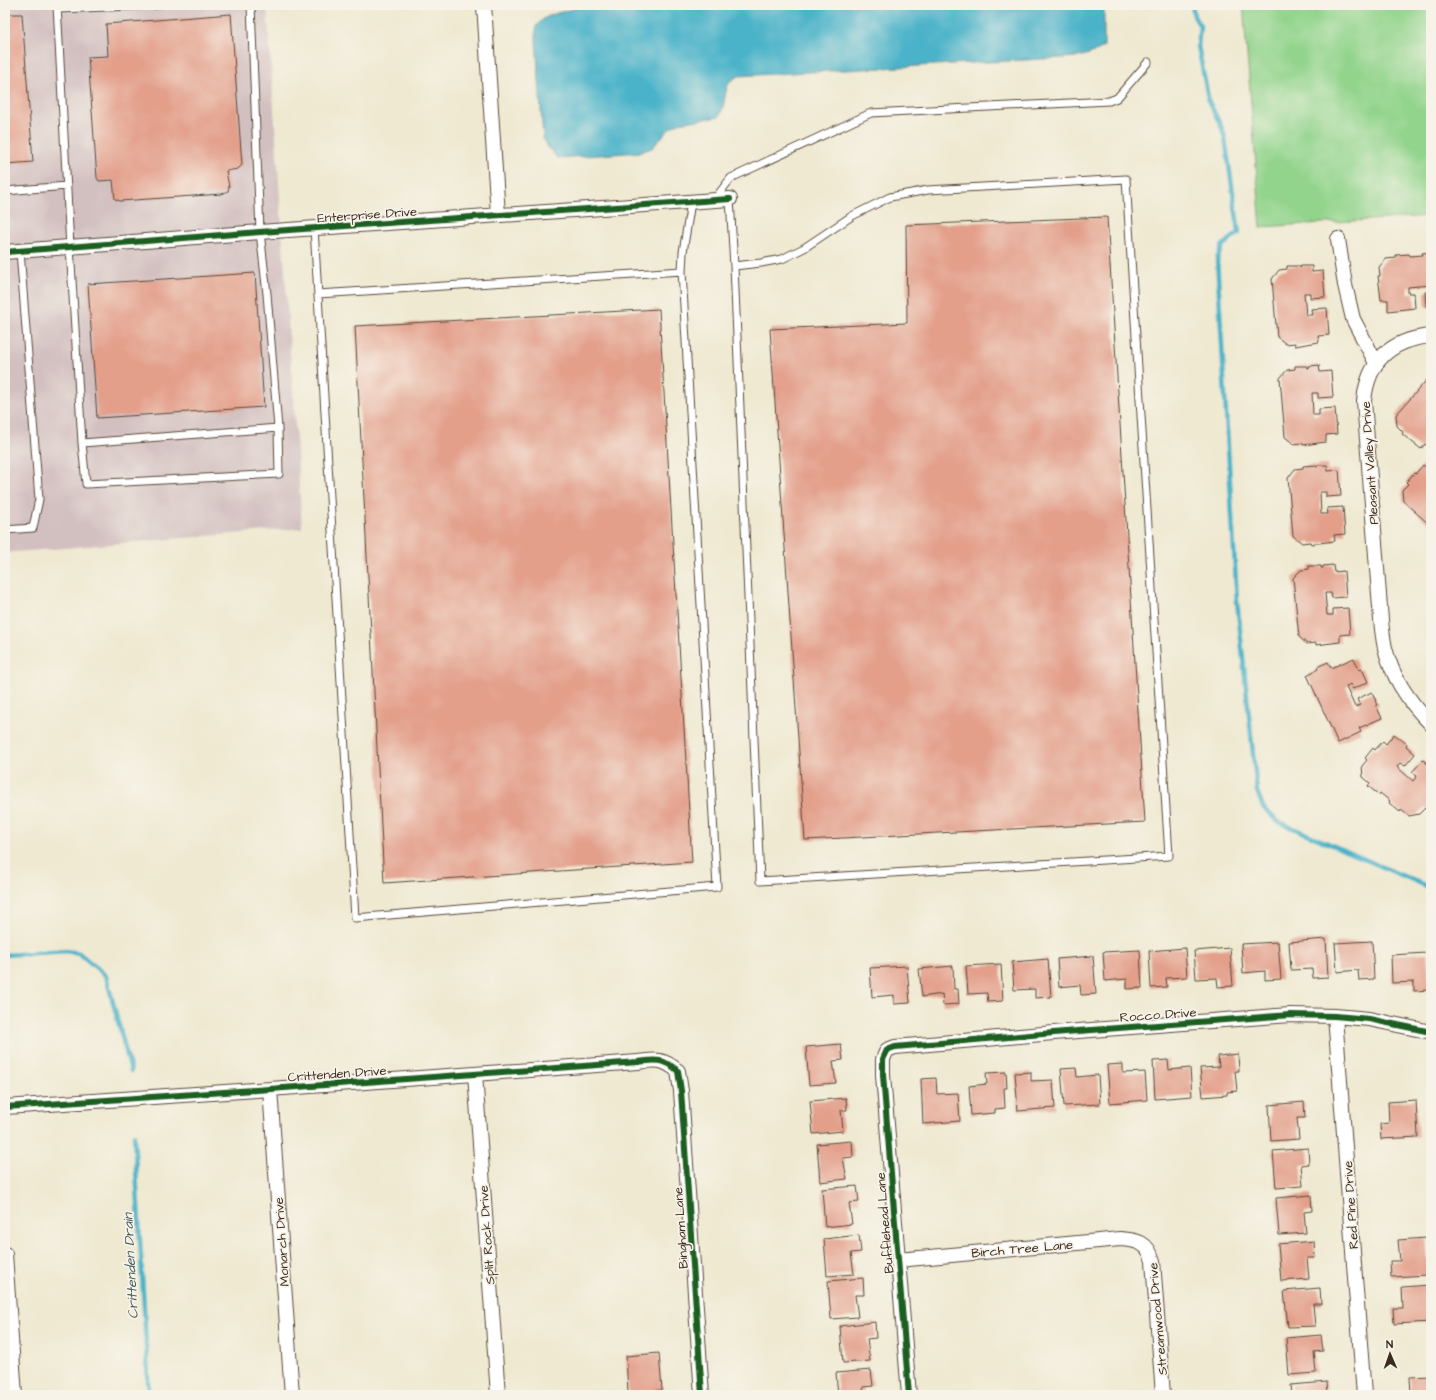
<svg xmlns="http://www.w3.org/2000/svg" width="1436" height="1400" font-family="'Architects Daughter',sans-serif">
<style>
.industrial{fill:#d2bfc0}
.green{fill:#92d48c;stroke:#667f55}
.water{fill:#4bb3c9;stroke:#436e74}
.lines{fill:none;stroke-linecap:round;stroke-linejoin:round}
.stream{stroke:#4bb3c9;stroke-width:4.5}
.building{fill:#e39f8a}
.service-casing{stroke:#564739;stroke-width:9}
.minor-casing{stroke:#564739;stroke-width:16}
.service{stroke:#fff;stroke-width:7}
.minor{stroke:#fff;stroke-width:14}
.cycleway-casing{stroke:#f7f3e8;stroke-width:8}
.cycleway{stroke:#1b5e20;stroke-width:6}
.labels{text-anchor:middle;stroke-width:3.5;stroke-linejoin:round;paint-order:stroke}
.street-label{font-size:13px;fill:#3b2a1e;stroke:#f7f3e8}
.water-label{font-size:14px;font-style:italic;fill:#415a5a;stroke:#f7f3e8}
</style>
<rect width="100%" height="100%" fill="#f7f3e8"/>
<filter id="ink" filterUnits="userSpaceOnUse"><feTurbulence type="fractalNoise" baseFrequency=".025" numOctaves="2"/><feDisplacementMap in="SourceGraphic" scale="8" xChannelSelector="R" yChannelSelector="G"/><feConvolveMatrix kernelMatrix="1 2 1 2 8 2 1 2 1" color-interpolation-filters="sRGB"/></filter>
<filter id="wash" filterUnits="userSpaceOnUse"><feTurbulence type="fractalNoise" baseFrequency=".012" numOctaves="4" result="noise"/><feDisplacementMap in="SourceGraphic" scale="16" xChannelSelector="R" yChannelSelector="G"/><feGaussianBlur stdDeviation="0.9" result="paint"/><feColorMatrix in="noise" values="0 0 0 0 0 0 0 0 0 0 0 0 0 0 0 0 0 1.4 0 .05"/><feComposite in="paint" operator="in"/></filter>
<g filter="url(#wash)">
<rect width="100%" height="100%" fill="#efe9d1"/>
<!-- industrial -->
<path class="industrial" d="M5,5H267L302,528L5,553Z"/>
<!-- green -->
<path class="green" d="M1243,5H1431V216L1261,227Z"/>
<!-- water -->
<path class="water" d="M637,5H1104V46L1095,52L1079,57L738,76L729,82L726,91L723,108L719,117L679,123L670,128L652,148L641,152L557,158L548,147L543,138L536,41V26C539,23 542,20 545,18C572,4 607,7 637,5Z"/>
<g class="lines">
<!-- stream -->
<path class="stream" d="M1192,5L1194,16L1200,26L1198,46L1209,102L1222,128L1225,138L1239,233L1223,245L1217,259L1237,601L1257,791L1263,807L1277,821L1431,888
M5,955L66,951L79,953L106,976L131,1071
M134,1135L149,1395"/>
</g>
<g id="blocks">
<!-- building -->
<path class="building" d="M5,14H22L33,162L5,164Z
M231,14L242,165L238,169L226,171L229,187L228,191L222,194L120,201L115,199L113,180L99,181L97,178L88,57L108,56L106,24Z
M1107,217L1145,822L805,840L770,329L907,323L906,225Z
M1431,252V285L1408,287V293H1414L1415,308L1388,311V300H1381L1378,276H1380L1379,267L1386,259L1396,258V255L1409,254L1410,256L1423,255L1422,253Z
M1287,266H1300V268L1301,266H1312V272L1323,271L1325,297L1310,298V293H1304L1306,315H1312L1311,309L1327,308L1329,335L1318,336L1319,342L1295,346V343L1286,344L1277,337L1272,279L1279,270L1287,269Z
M255,273L264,407L97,418L88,284Z
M1431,291V306L1426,307L1425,292Z
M659,309L692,862L384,883L355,326Z
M1319,365L1320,372L1331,371L1333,397L1318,398V393H1312L1313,415H1319V409L1335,408L1337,434L1326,435V442L1303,445L1302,443L1294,444L1285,437L1280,378L1287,370L1295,369V366H1307L1308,368H1309V366Z
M1431,375V449L1425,444L1421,449L1402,434L1403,432L1397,426L1396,415Z
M5,397H6L8,421H5Z
M1316,465V467H1317V465H1327L1328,471L1339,470L1341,496L1326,497V492H1320L1321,514H1328L1327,508L1343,507L1345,534L1334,535L1335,541L1311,544L1310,542L1302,543L1293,536L1288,478L1295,469L1303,468V466Z
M1423,465L1428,469L1431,466V526L1403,501L1402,490L1408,484L1406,482L1414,473L1416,474V473Z
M1333,565L1334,572L1344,571L1346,597L1332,598L1331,593H1325L1327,615H1333V609L1348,608L1350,634L1340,635V642L1316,645V643L1307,644L1299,637L1293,578L1301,570L1309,569V566H1321V568H1323V566Z
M1354,658L1359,670L1362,669L1368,682L1353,689L1350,684L1346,687L1355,707L1360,705L1357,699L1372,692L1378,705L1376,706L1382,718L1359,728L1361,732L1338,743L1307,675L1318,669L1317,667L1328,662L1331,668Z
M1394,734L1407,744L1406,746L1415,754L1405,766L1400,763L1397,767L1413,781L1417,776L1412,772L1423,760L1431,767V804L1427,809L1425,808L1419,814L1409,816L1401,810L1400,812L1389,803L1390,801L1380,793L1379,795L1368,786L1370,783L1363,777L1362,766L1367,760L1365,758L1373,748L1375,750L1383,741L1386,744Z
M1326,939L1328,977L1313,978L1312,969L1291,970L1289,942Z
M1372,941L1374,979L1359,980L1358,970L1337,972L1335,943Z
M1278,942L1281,979L1265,980V971L1243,973L1241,944Z
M1185,948L1187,977L1166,978L1167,987L1151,988L1149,951Z
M1230,948L1233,986L1218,987L1217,978L1196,979L1194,951Z
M1140,950L1142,988L1127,989V979L1105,981L1103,952Z
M1427,953L1430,990L1414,991V982L1392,983L1391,955Z
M1093,956L1096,994L1081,995L1080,985L1059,987L1057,959Z
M1048,959L1051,997L1035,998V989L1014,990L1012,962Z
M1001,964L1003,1001L988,1002L987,993L968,994L966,966Z
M907,966L910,1003L894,1004V995L872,997L870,968Z
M953,966L954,989H958L959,1004L943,1005L942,994L922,997L919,969Z
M841,1044L843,1060L833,1061L836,1083L809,1085L806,1047Z
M1238,1054L1239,1071H1235L1237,1091L1227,1092V1095L1203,1097L1200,1068L1219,1067L1218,1056Z
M1168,1060L1169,1070L1190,1068L1192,1096L1155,1099L1153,1061Z
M1123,1064V1073L1145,1072L1147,1100L1110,1103L1107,1065Z
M1076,1068L1077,1077L1098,1075L1100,1104L1064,1106L1061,1069Z
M1006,1072L1007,1088H1004L1005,1108L995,1109V1113L971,1115L969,1086L987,1084L986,1073Z
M1031,1072V1081L1053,1080L1055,1108L1018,1111L1015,1073Z
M936,1078L937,1094L958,1093L960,1121L923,1124L921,1079Z
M846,1098L847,1110H841L843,1131L813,1134L810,1101Z
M1416,1100L1418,1137L1381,1139L1380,1124L1389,1123L1388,1102Z
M1304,1102L1305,1118H1297L1299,1139L1271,1141L1269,1105Z
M852,1141L853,1157L843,1158L847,1179L820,1182L817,1144Z
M1308,1148L1309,1164L1301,1165L1303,1186L1276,1188L1273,1151Z
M857,1186L859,1202L849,1203L852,1224L825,1227L822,1189Z
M1311,1195L1312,1211L1304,1212L1306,1233L1279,1235L1276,1198Z
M859,1235L861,1252L851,1253L854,1274L827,1276L824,1239Z
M1426,1238L1429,1275L1391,1277L1390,1261H1400L1398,1240Z
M1314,1241L1315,1258H1307L1309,1279L1281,1281L1278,1244Z
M863,1278L864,1295H855L858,1317L831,1319L828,1281Z
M1430,1285L1431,1322L1394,1324L1393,1308H1403L1402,1287Z
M1320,1288L1321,1304H1313L1315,1326L1288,1327L1284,1291Z
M875,1322L876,1338L867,1339L870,1361L843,1363L840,1326Z
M1321,1335L1323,1351L1314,1352L1316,1373L1289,1375L1286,1338Z
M659,1353L662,1390L628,1393L626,1356Z
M871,1370L873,1386L863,1387L864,1395H838L836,1373Z
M1431,1376V1395H1411L1410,1377Z
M1327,1382L1328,1395H1292L1291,1385Z"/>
</g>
</g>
<g filter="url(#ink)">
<use href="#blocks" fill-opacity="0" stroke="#564739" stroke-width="1"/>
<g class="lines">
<defs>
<path id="service" d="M57,5L70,247L82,443L278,428
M57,9L158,5
M5,191L67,186
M730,199L734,266L760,881L1169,856L1126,179L928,190L890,197L852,216L804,248L782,259L761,263L734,266
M714,200L731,178L871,113L1109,101L1117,98L1148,62
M314,228L355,918L717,887L682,271L683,252L691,202
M318,294L682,271
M82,443L86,484L279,474L278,428L267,294L260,232L251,5
M5,530L33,528L39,499L20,251"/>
<path id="minor" d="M484,5L498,215
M1338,239L1345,285L1353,319L1376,363
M5,252L260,232L730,199
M1431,336C1391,340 1368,360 1364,401L1381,620C1382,630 1383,639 1385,648C1392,677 1410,703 1431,724
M1335,1016L1364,1395
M475,1074L498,1395
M270,1089L292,1395
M5,1107L270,1089L638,1062C656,1059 664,1059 678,1071L681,1091L702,1395
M5,1254L15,1395
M898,1260L1120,1239C1137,1240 1148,1242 1153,1261L1163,1395
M909,1395L883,1075V1059L887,1050L895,1047L1065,1032L1290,1015L1335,1016L1369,1019L1431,1032"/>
</defs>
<!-- service casing -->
<use href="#service" class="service-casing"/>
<!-- minor casing -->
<use href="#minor" class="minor-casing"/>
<!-- service -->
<use href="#service" class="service"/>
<!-- minor -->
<use href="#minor" class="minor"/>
<defs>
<path id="cycleway" d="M5,252L260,232L730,199
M5,1107L270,1089L638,1062C656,1059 664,1059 678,1071L681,1091L702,1395
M909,1395L883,1075V1059L887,1050L895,1047L1065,1032L1290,1015L1335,1016L1369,1019L1431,1032"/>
</defs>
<!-- cycleway casing -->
<use href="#cycleway" class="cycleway-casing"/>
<!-- cycleway -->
<use href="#cycleway" class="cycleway"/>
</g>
</g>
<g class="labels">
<!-- street labels -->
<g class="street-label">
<text transform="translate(367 214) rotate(-4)" y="5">Enterprise Drive</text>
<text transform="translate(1369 463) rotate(-94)" y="5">Pleasant Valley Drive</text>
<text transform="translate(1158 1014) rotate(-4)" y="5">Rocco Drive</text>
<text transform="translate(337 1073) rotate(-4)" y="5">Crittenden Drive</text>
<text transform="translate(1350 1205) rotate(-94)" y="5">Red Pine Drive</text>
<text transform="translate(884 1223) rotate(-95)" y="5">Bufflehead Lane</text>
<text transform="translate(680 1228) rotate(-94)" y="5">Bingham Lane</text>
<text transform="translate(486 1235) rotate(-94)" y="5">Split Rock Drive</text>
<text transform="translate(281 1242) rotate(-94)" y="5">Monarch Drive</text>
<text transform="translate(1022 1248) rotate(-5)" y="5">Birch Tree Lane</text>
<text transform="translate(1157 1319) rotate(-95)" y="5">Streamwood Drive</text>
</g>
<!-- water labels -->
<g class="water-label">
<text transform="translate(130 1266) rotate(-93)" y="5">Crittenden Drain</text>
</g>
</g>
<!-- margin -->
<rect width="1436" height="1400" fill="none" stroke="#f7f3e8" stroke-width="20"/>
<!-- north arrow -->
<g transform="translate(1390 1354) rotate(358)" stroke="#f7f3e8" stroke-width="3" paint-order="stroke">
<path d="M0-3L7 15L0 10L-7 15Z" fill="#3b2a1e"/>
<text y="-6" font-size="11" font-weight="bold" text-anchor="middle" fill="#3b2a1e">N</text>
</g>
</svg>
